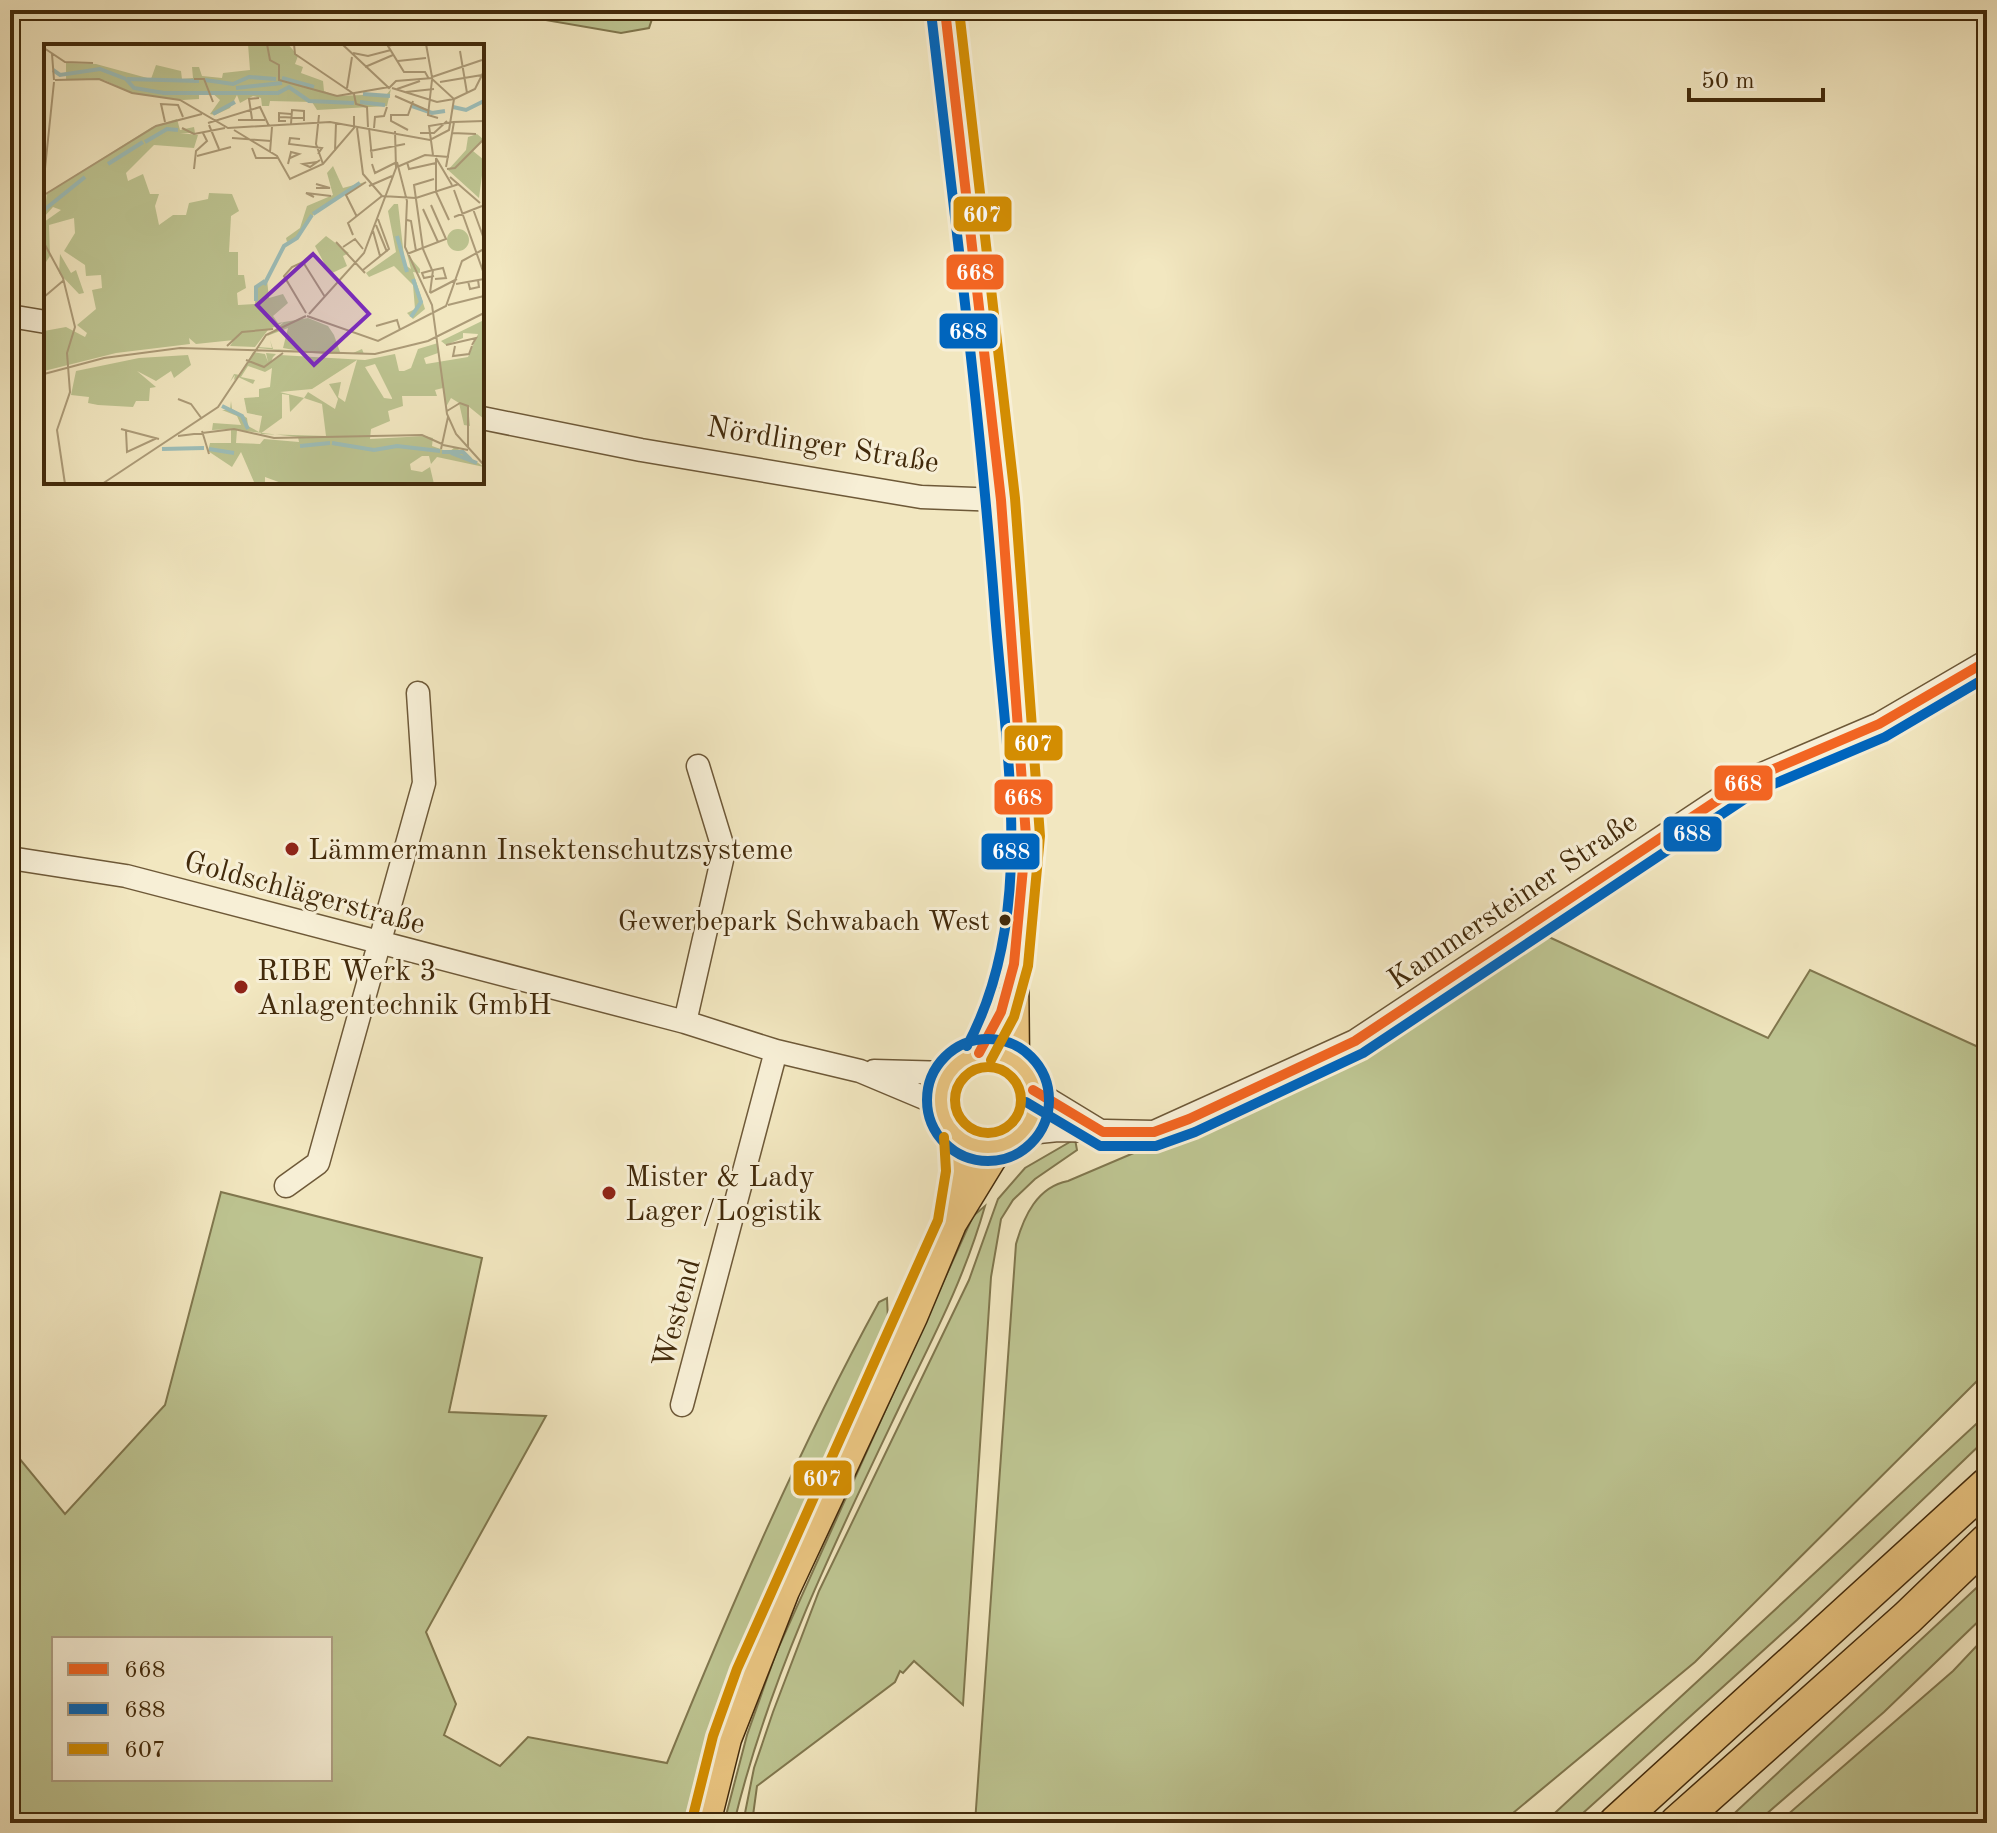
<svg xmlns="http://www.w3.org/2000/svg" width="1997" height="1833" font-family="'Old Standard TT',serif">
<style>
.green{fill:#bdc491;stroke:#80774e;stroke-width:2;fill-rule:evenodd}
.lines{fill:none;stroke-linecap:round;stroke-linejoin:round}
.minor-casing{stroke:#6e5938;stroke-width:25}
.major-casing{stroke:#422a0b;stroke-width:31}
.highway-casing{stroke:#422a0b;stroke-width:37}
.minor{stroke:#f7efd6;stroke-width:22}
.major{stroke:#e9c480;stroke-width:28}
.highway{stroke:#e9c480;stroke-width:34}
.bus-1-casing{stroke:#f7efd6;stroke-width:16}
.bus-2-casing{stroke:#f7efd6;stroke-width:16}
.bus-3-casing{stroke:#f7efd6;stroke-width:16}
.bus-1{stroke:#f26522;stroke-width:10}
.bus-2{stroke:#0065bd;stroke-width:10}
.bus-3{stroke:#d38d02;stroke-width:10}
.poi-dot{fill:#8f2418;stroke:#f7efd6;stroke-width:3}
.bus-dot{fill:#422a0b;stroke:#f7efd6;stroke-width:3}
.labels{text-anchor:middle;stroke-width:6;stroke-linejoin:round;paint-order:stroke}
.bus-label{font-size:28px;fill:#422a0b;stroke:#f7efd6;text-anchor:end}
.street-label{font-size:30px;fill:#422a0b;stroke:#f7efd6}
.poi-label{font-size:30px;fill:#422a0b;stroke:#f7efd6;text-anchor:start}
.inset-river{fill:none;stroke:#9dbeb9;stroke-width:4}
.inset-road{fill:none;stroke:#ac9b78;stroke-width:2}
.view{fill:#7b2cbf;fill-opacity:0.15;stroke:#7b2cbf;stroke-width:4}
.inset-edge{fill:none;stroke:#422a0b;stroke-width:4}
.line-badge{stroke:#f7efd6;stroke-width:3}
.badge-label{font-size:22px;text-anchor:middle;font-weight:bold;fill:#fff}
</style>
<rect width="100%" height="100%" fill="#f2e7c0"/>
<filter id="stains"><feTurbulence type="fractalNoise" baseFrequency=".0025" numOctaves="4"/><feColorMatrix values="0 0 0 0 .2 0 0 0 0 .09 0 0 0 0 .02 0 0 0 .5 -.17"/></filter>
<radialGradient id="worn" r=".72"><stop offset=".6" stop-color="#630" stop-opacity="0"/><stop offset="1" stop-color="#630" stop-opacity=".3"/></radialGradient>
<!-- green -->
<path class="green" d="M488,10H655L649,28L621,33Z
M1538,932L1768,1038L1810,970L1987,1051V1371L1695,1662L1501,1823H975L1016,1244C1024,1216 1037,1187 1068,1181L1237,1109L1309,1073Z
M1075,1139L1077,1150L1035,1179L1013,1200L1001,1219L991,1277L963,1705L914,1661L903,1673L900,1671L895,1682L757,1786L752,1823H743L754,1768L773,1712L819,1591L969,1280L998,1199L1025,1168Z
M221,1192L482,1258L449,1412L546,1416L426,1632L456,1704L444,1735L500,1766L528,1737L667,1763C731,1606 798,1450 879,1302L887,1298L888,1321L881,1356C811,1509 729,1660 688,1823H10V1447L65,1514L165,1405ZM54,1639H330V1779H54Z
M985,1206C963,1283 931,1341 897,1412C833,1546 769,1678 734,1823H724L747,1735L776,1653L973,1216Z
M1987,1414V1438L1797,1620L1572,1823H1544Z
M1987,1578V1613L1884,1712L1756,1823H1724Z
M1987,1635V1823H1778L1953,1671Z"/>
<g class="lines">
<defs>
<path id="minor" d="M10,316L46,322
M482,418L641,450L921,497L1001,500
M10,858L126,876L685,1022L776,1051L860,1071L941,1105
M685,1022L724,851L698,766
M874,1071L949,1073
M1033,1090L1102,1132
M1019,1134L1058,1130L1154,1132L1355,1041L1748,780L1879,724L1987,661
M286,1186L318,1163L424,783L418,693
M682,1405L776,1051"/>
<path id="major" d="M945,10L1001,500L1026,836L1014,964L1015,1062
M941 1100a47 47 0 1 1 94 0a47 47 0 1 1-94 0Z
M955,1207L960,1172L958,1136
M706,1823L727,1739L785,1591L913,1317L952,1224L1001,1144"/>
<path id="highway" d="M1616,1823L1987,1485
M1677,1823L1907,1618L1987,1541"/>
</defs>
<!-- minor casing -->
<use href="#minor" class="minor-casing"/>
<!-- major casing -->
<use href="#major" class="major-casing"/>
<!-- highway casing -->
<use href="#highway" class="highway-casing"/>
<!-- minor -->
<use href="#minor" class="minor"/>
<!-- major -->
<use href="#major" class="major"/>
<!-- highway -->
<use href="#highway" class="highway"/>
<defs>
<path id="bus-1" d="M945,10L1001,500L1026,836L1014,964L1001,1012L979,1053
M1033,1090L1103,1132H1154L1189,1119L1355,1041L1748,780L1879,724L1987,661"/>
<path id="bus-2" d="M931,12C954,212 980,412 995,613C1006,755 1037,916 967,1046
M927 1100a61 61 0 1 1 122 0a61 61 0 1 1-122 0Z
M1026,1102L1100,1146H1156L1195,1132L1363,1053L1755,792L1885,737L1987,677"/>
<path id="bus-3" d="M959,10L1015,498L1040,836L1028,966L1014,1017L991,1060
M955 1100a33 33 0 1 1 66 0a33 33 0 1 1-66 0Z
M692,1820L713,1736L737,1669L938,1220L946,1171L944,1137"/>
</defs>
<!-- bus-1 casing -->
<use href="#bus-1" class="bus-1-casing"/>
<!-- bus-2 casing -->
<use href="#bus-2" class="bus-2-casing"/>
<!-- bus-3 casing -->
<use href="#bus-3" class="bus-3-casing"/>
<!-- bus-1 -->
<use href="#bus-1" class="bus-1"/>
<!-- bus-2 -->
<use href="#bus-2" class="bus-2"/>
<!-- bus-3 -->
<use href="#bus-3" class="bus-3"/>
</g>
<!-- markers -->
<g class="poi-dot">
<circle cx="292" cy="849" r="8"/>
<circle cx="241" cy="987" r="8"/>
<circle cx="609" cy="1193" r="8"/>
</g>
<circle class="bus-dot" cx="1005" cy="920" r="7"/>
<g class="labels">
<!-- bus labels -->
<g class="bus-label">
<text x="990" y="930">Gewerbepark Schwabach West</text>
</g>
<!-- street labels -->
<g class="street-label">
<text transform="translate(823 444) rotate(9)" y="10">Nördlinger Straße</text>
<text transform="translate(305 892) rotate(15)" y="10">Goldschlägerstraße</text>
<text transform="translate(1512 900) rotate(-34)" y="10">Kammersteiner Straße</text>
<text transform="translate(676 1313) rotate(-75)" y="10">Westend</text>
</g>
<!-- poi labels -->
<g class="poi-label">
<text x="308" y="859">Lämmermann Insektenschutzsysteme</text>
<text x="257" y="980">RIBE Werk 3<tspan x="257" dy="34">Anlagentechnik GmbH</tspan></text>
<text x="625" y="1186">Mister &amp; Lady<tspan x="625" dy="34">Lager/Logistik</tspan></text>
</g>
</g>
<!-- overview -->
<g transform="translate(44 44)">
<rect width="440" height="440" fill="#f2e7c0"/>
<path d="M204,0H244L254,12L251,20L259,23L257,29L279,37L280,47L293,52L343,50L347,45L343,62L273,66L268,58L226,57L225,62H218L217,54L209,52L196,59L193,51L186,64L171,71L166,70L176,56L166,47L155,48V55L139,56L88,49L60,36H22V19L52,20L107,35L112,21L137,27L138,35L149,34L148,23H155L158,32L178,34L179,29L206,26ZM133,75L136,86L150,83L151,89H136L154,91L150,104L110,101L82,129L84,137L99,130L106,150H115L111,162L115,181L129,171H142L145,159L164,155L165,149L188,150L195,167L187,172L185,208H194V231H200L202,244L193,249L194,261L211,260L212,243L223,236L225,254L239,250L244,259L229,272L234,279L264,274L284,282L290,291L296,308L280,309H309L318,305L320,310H279L213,304L216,299L222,293L214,303L228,304L226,296L229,305L256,307L239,304L244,284L223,292L240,278L224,286L211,303L186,302L190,296L152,300L145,294L146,300L72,309L0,327V287L22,283L41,293L43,289L33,281L52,265L48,246L58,244L57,231L42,232L41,221L20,207L31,189L30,174L5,181L6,212L0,221V178L17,166L9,163L0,173L3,149L108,83ZM433,90L439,95L429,107L440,116L435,154L404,126L422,106L424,93ZM289,122L299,144L321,138L272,167L253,194L243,198L242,194L256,184L263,162L289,151L283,129ZM350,160H354L361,221L367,225L363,210L376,225V229L369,228L381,265L369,275L363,269L371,265L369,241L350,222L325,233L322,229L352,208L344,167ZM403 196a11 11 0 1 1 22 0a11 11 0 1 1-22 0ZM282,192L305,209L299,212L303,222L286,230L271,202ZM16,210L27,229L32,226L40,249L35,250L15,229ZM440,276V375L424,362L426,382L420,381L415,359L407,354L402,363L399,344L391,346L393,352H358L359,362L344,367L346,377L327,385L326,395L381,392L389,394L388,402L405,408L411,403L440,423L393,413L387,420L385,412H378L366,420L367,426L378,428L386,423L390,440H240L221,433V440H197L210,438L197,408L188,423L164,407L166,399H187V385L168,386L169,379L197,381L193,372L178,366H186L187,357L188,365L203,374L204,382L215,388L218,372L203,369L200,354L215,353V345L226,343L228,324L221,328L204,322L197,333L211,336L209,340L194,333L190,336L191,331L186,338L190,330L196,331L209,308L221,310L224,318L222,309L232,310L229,313L227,318L236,311L321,316L351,310L355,327H360L367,324L374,305L394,299V309L380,314L382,320L424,313L434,290L419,289V294L402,301L397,297ZM313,316L301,358L294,353L297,338L285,340L294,355L291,365L264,348L260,354L236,348L268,345ZM331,320L348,354V355L340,354L321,323ZM238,350L245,351L246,368L260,354L278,360L282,392L216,390L238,374ZM193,386L254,393L255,398L220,395L216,400L192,399ZM144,311L147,321L130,334L127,327L112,337L93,327L112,343L106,344L105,357H92L89,363L54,361L44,359L45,353L27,351L32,327L95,314Z" fill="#bdc491" fill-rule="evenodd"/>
<path class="inset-river" d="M9,26L16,31L56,25L82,35M238,34L270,43M82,35L90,44L120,49H234L245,43L265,57L310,59M83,35L155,37M161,36L189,40L205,33L232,35M192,44L238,39M319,50L346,52M316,58L341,61M368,62L388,69L401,67M409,63L422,66L440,57M169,70L191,58M101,98L123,85L134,86M64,120L99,98M0,166L41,133M269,170L316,139M353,192L363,228M220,241L240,202L253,194L268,171M212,257V243L221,237M367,273L377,258L369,235M178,362L198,372L204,385M288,399L330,406L353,402L396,407M256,402L286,399M118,405L160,404M165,405L190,409M398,408H419L427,416M407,409L433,419"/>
<path class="inset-road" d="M223,0L226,16L235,21V36L293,52L345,43M250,0L251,10L310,50M298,0L345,44L352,37L389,34M351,0L344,2L360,28H381L385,35M382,0L388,33M0,4L21,18L49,19M416,7L423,49M309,9L324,12L347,6M8,10L10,36M354,17L382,14M321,23L349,11M388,33L438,16M150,35H160L169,58M11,36L55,35L88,49L136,56L184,84L286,78L386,96L405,86L410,55L387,34M388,36L384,71L394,74M396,38L438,31M303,44L308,13M348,44L393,58L410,55M353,45L376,37M362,48L390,45M310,50L312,60L323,63L324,83M351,52L385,67M410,55L431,45L440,27M347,70V77L364,86M275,71L272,100L279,120M347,71H364L369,57M235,73L260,74M208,75L205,55L215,54M194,76H221M242,77H235V69L247,70M121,78L117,60L134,61L139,73M409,78L440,77M164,79L216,63L225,82M247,80L248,66L260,67V77M165,81L175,105M138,84L150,90L181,84M313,84L319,130L338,152L372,154L415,140M325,84L328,114M330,84L331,73L340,72L343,63M190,86L233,112L246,135L279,120L310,84V72M376,89H390L403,77M408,89L432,90M188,94L227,97M256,95L246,94L245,100L278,104L274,110M208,104L212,114H234M291,107L292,79M326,107L361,100M226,108L228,83M389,111L385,82L409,78M153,112L187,103M392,114V148L405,176M392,114L408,141M273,118L259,120L266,123L276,116M353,118L363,157L361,203L388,261L403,370L412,390L440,421M363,118L365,125L392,119M244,120L247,108L255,110L246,114M328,120L331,129L353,118M353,123L381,111L405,113M402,123L410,78M150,125L152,107L163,97L159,89M403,125L411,124L440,95M406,133L436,159M0,134L10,38M325,142L348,132M272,144H286L272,140M410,146L440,230M0,151L112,82L158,70M270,153L262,149L287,152M379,165L394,198M429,165L440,195M313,173L302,151L322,138M410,173L438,162M363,176L367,177L372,207M332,181L343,208M329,187L336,212M309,191L304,179L338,152M292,198L321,229M0,199L19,234L31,283L23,309L26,348L13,386L21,440M299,203L311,195L319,205M363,210L402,195L387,161M319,226L345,205L334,175M388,226L379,205L370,141L390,135M389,226L378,229L380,234L390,232M424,237L426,245L435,243L434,236M412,240L440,235M386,249L389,226L399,224L402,234L391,235M386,249L413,235M0,253L20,236M404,261L440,252M262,269L240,232L248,223L259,218L281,253M265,270L320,209L352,124L351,87M263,272L334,297L402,262L418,217L440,205M332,282L353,276L356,286M402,301L432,294L428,301M183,302L198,288L229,285M411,302L409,312L425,310L428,302M202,316L220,323L239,309M0,330L60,314L136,304L331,310L384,297L440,269M134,355L147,360L158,375M403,367L416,359L424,362V403M77,385L115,395M82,387L83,408L113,394M158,387L165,410M134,392L190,385L230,394L378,391L398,400M399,401L424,406M397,405L404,373M58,440L174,363L222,291L262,272"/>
<path class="view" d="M269,210L325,270L270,321L213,261Z"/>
<rect width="440" height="440" class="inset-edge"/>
</g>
<g class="line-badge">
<rect x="952" y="195" width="61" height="38" rx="8" fill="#d38d02"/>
<rect x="945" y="253" width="60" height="38" rx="8" fill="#f26522"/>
<rect x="938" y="312" width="61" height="38" rx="8" fill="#0065bd"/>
<rect x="1003" y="724" width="61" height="38" rx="8" fill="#d38d02"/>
<rect x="1713" y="764" width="61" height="38" rx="8" fill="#f26522"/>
<rect x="993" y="778" width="61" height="38" rx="8" fill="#f26522"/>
<rect x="1662" y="815" width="61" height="38" rx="8" fill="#0065bd"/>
<rect x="980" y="832" width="61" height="39" rx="8" fill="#0065bd"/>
<rect x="792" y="1459" width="61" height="38" rx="8" fill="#d38d02"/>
</g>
<g class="badge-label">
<text x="982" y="222">607</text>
<text x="975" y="280">668</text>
<text x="968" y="339">688</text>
<text x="1033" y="751">607</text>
<text x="1743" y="791">668</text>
<text x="1023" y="805">668</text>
<text x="1692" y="841">688</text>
<text x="1011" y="859">688</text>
<text x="822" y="1486">607</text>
</g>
<!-- margin -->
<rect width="1997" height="1833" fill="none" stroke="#f2e7c0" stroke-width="40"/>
<rect x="12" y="12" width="1973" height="1809" fill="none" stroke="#422a0b" stroke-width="4"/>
<rect x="20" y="20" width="1957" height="1793" fill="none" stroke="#422a0b" stroke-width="2"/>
<!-- legend -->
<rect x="52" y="1637" width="280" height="144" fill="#f7efd6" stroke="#afa085" stroke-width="2"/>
<rect x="68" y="1663" width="40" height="12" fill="#f26522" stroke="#afa085" stroke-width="2"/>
<text x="124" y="1677" font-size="24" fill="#422a0b">668</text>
<rect x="68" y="1703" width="40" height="12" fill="#0065bd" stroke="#afa085" stroke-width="2"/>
<text x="124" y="1717" font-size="24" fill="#422a0b">688</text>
<rect x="68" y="1743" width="40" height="12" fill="#d38d02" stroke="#afa085" stroke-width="2"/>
<text x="124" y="1757" font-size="24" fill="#422a0b">607</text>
<!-- scale -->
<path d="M1689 88v12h134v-12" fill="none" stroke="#422a0b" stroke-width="4"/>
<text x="1701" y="88" font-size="24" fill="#422a0b" stroke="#f7efd6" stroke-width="6" paint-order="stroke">50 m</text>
<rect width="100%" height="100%" filter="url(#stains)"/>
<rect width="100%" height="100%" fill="url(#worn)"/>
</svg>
